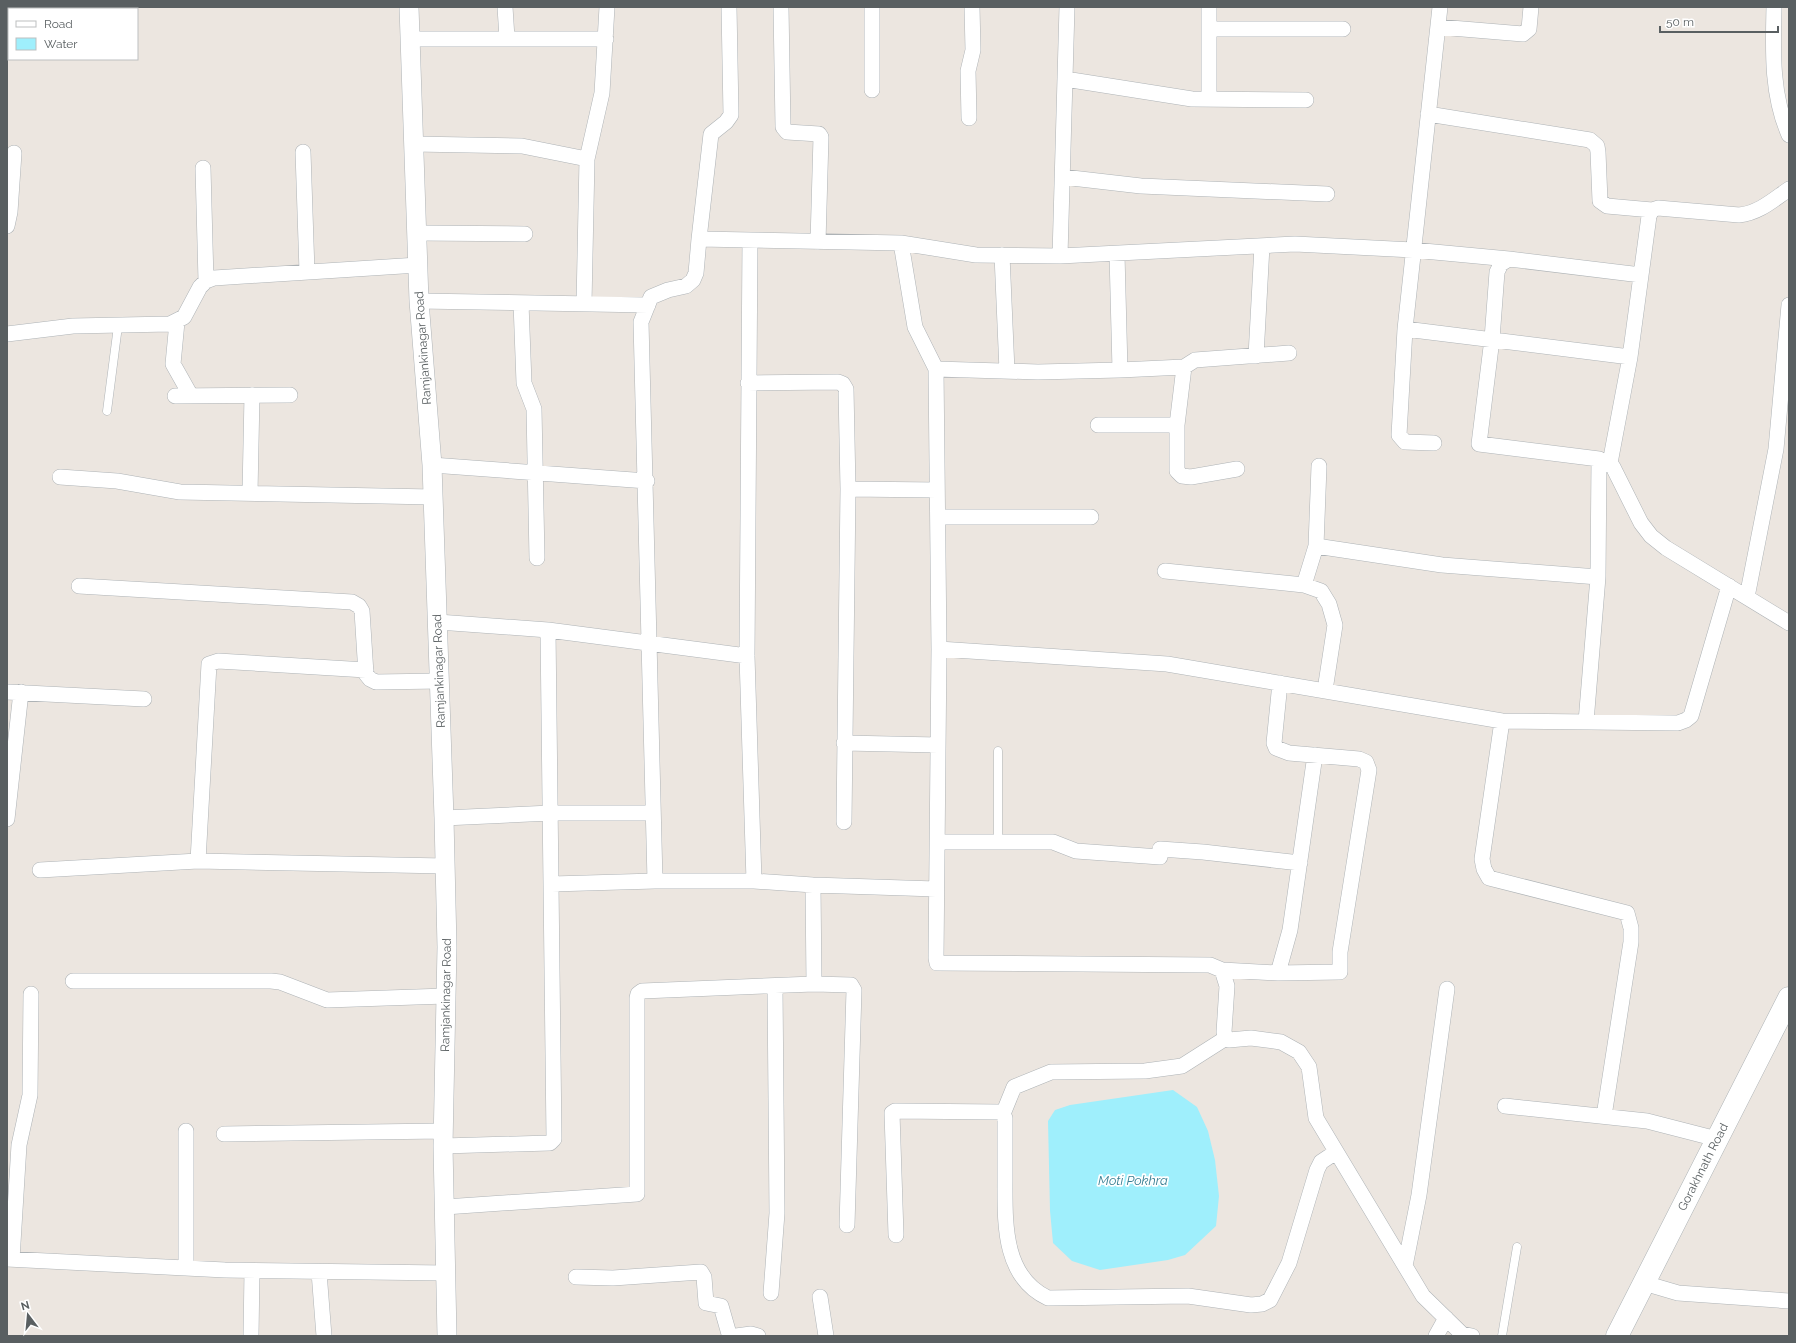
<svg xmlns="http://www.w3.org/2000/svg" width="1796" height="1343" font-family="Raleway,sans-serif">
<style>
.water{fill:#9feffc}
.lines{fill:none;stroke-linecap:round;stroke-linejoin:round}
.service-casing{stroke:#aeb3b6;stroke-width:9}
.minor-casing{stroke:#aeb3b6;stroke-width:16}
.tertiary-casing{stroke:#aeb3b6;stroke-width:20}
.secondary-casing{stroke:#adb3b6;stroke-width:23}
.service{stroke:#fff;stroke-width:8}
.minor{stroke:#fff;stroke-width:15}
.tertiary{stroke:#fff;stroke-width:19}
.secondary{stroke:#fff;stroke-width:22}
.labels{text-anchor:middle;stroke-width:3.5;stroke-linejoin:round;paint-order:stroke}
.street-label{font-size:12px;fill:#595f61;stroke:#fff}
.water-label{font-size:13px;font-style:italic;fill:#377e93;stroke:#fff}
</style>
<rect width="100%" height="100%" fill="#ece6e0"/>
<!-- water -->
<path class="water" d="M1173,1090L1197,1107L1208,1131L1215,1160L1219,1196L1216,1226L1185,1255L1168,1260L1100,1270L1072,1261L1053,1243L1050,1211L1048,1121L1055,1110L1070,1105Z"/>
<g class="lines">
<defs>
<path id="service" d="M107,411L118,326
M998,842V751
M1502,1336L1517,1247"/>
<path id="minor" d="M505,7L507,38
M729,7L731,115L726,122L711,134L699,239L901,243L915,327L936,369L939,649L936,958L937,963L1210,965L1222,970L1227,986L1224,1032L1226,1038L1229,1040L1251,1038L1281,1042L1299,1052L1309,1067L1316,1118L1423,1296L1462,1334L1472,1336
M781,7L783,127L787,132L819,134L821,137L818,242
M872,7V90
M1209,7V29H1343
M1774,7C1773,50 1771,94 1789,135
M1439,27L1523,34L1529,29L1531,7
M1209,29V99
M410,39H606
M1065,79L1192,99L1306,100
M1428,114L1590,140L1597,146L1598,152L1600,201L1607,206L1652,210
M969,118L968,71L973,50L972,7
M414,144L522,146L587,159
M303,152L307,272
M203,168L206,281
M1063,177L1141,186L1327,194
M7,226L10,212L14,153
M417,233L525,234
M750,240L747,656L754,881
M901,243L976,255L1060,256L1295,244L1413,250L1509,259
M1117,254L1120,370
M1002,255L1007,371
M1060,256L1067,7
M419,301L648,305
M521,303L524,383L534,409L537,558
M584,304L587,159L602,93L607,7
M177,322L173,364L191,396
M1405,329L1630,357
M7,334L73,326L170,324L184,317L200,287L206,281L214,278L418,265
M1256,356L1262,246
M1184,367L1177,425V471L1182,476L1191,477L1237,469
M936,369L1038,372L1120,370L1184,367L1195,360L1289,353
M748,383L838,382L843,384L846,389L848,489L844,822
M175,396L290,395
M1098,425H1177
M1434,443L1405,442L1399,435L1405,329L1440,7
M1601,460L1613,467L1641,523L1651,536L1666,548L1789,623
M1610,463L1630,357L1649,216L1652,210L1658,208L1739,215C1759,213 1773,200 1789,189
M432,465L647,481
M1319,466L1316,546L1442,565L1598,577L1599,459L1479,444L1492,339L1497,272L1501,264L1509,259L1641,275
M60,477L117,481L180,492L433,497
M848,489L937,490
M250,493L252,395
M938,517H1091
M1165,571L1304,585L1321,591L1329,604L1335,625L1325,690
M1304,585L1316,546
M79,586L352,602L359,606L362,611L366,674L370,679L376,682L440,681
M1747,597L1776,449L1789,305
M438,622L548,630L747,656
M939,649L1167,664L1502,721L1678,723L1686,720L1691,716L1729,586
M7,692L144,699
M1502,721L1482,859L1484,869L1489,878L1627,913L1631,928V942L1604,1116
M1586,722L1598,577
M844,743L938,745
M444,818L551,813H653
M7,819L21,692
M937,842H1053L1076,851L1160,857
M1160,849L1203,852L1300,863
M198,861L209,664L218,661L366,670
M40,870L198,861L445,866
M655,881L641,322L651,297L668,290L686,286L693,280L696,273L699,239
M552,884L655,881H754L813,885L936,889
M813,885L814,984
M1222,970L1278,973L1340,972V952L1369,770L1366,762L1359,759L1289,753L1276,748L1274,743L1280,683
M1278,973L1290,930L1315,755
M73,981H271L280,982L327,1000L446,996
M1505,1106L1647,1121L1717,1139
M1003,1114L1014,1087L1051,1072L1145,1071L1182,1066L1226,1038
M224,1134L443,1131
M443,1146L550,1143L554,1139L548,630
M445,1207L637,1194V998L638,994L642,991L814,984L851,985L854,990L847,1225
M896,1235L892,1113L895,1111L999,1112L1003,1114L1005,1118C1005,1139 1005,1161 1005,1182C1005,1223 1003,1277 1048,1298L1188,1296L1251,1305L1262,1304L1270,1300L1289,1263L1317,1170L1321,1162L1336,1152
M7,1259L225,1270L445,1273
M12,1259L19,1145L30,1095L31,994
M1405,1266L1419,1195L1447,989
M186,1268V1131
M319,1272L324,1336
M576,1277L613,1278L701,1272L704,1277L706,1303L721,1306L729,1334L735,1336
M1644,1283L1678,1293L1789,1301
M771,1293L777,1213L775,987
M820,1297L826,1336
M251,1336L252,1271
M736,1336L751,1334L758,1336
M1436,1336L1446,1318"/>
<path id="tertiary" d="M409,7L419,301L432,465L444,818L447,947L443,1146L447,1336"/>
<path id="secondary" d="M1617,1336L1789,998"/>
</defs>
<!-- service casing -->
<use href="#service" class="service-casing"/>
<!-- minor casing -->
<use href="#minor" class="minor-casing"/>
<!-- tertiary casing -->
<use href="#tertiary" class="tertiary-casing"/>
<!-- secondary casing -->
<use href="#secondary" class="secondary-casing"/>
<!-- service -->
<use href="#service" class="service"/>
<!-- minor -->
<use href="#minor" class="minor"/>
<!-- tertiary -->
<use href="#tertiary" class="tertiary"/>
<!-- secondary -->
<use href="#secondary" class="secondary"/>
</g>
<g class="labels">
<!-- street labels -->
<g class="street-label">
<text transform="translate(423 348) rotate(-94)" y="4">Ramjankinagar Road</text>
<text transform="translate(439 671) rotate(-92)" y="4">Ramjankinagar Road</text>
<text transform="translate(446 995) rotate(-89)" y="4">Ramjankinagar Road</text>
<text transform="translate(1703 1167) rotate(-63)" y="4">Gorakhnath Road</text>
</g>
<!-- water labels -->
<g class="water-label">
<text x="1133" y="1185">Moti Pokhra</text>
</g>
</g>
<!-- border -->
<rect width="1796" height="1343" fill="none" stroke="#595f61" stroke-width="16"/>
<!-- legend -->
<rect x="8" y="8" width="130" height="52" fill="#ffffff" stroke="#bdbfc0"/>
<rect x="16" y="21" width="20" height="6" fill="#ffffff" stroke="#bdbfc0"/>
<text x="44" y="28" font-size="12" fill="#595f61">Road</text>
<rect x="16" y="38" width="20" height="12" fill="#9feffc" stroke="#bdbfc0"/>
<text x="44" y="48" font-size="12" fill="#595f61">Water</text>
<!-- north arrow -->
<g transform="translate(28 1315) rotate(344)" stroke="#ffffff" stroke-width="3" paint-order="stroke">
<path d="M0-3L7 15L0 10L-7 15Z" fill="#595f61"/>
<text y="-6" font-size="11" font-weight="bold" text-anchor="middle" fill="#595f61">N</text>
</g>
<!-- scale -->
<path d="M1660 26v6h118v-6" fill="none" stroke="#595f61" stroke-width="2"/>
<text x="1666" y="26" font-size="12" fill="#595f61" stroke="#ffffff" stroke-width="3" paint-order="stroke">50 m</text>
</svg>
